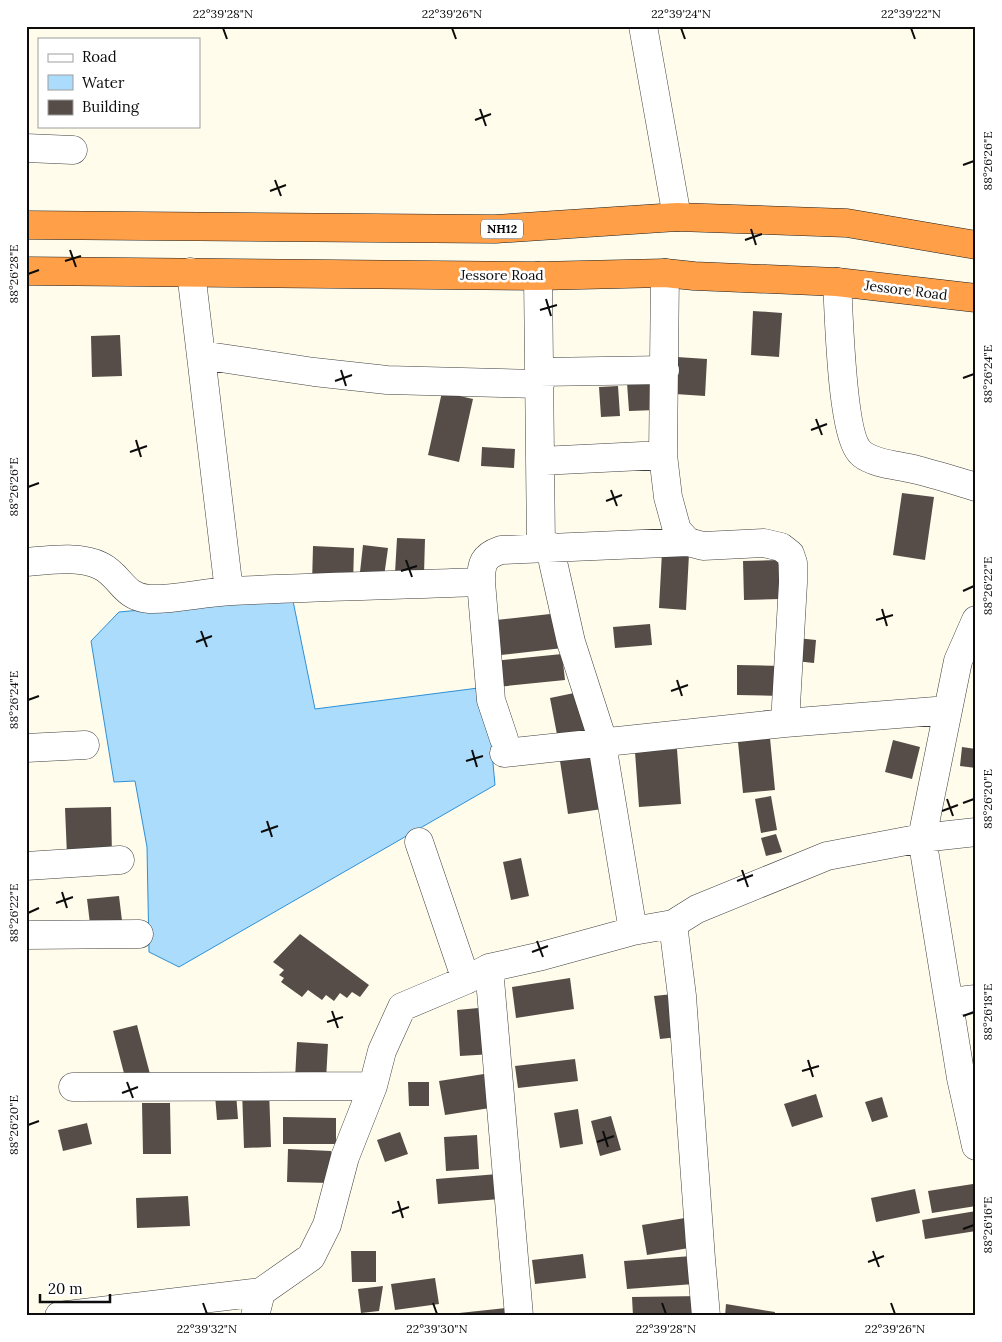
<svg xmlns="http://www.w3.org/2000/svg" width="1002" height="1342" font-family="Lora,serif">
<style>
.water{fill:#acdcfb;stroke:#2d90d7}
.building{fill:#564d48}
.lines{fill:none;stroke-linecap:round;stroke-linejoin:round}
.minor-casing{stroke:#3f3f3f;stroke-width:29}
.highway-casing{stroke:#1d1d1d;stroke-width:29}
.minor{stroke:#fff;stroke-width:28}
.highway{stroke:#ffa049;stroke-width:28}
.ticks{fill:none;stroke:#0c0c0c;stroke-width:2}
.labels{text-anchor:middle;stroke-width:5;stroke-linejoin:round;paint-order:stroke}
.shield{fill:#fff;stroke:#555;stroke-width:1}
.shield-label{font-size:12px;font-weight:bold;fill:#0c0c0c}
.street-label{font-size:14px;fill:#0c0c0c;stroke:#fff}
.neatline{fill:none;stroke:#0c0c0c;stroke-width:2}
.ticks-label{font-size:12px;text-anchor:middle;fill:#0c0c0c}
</style>
<rect width="100%" height="100%" fill="#fffceb"/>
<!-- water -->
<path class="water" d="M292,596L315,709L486,687L495,785L179,967L149,952L147,847L135,781L114,782L91,641L119,612Z"/>
<!-- building -->
<path class="building" d="M753,311L782,313L779,357L751,355Z
M120,335L122,376L92,377L91,336Z
M677,357L707,359L705,396L675,394Z
M655,382L656,410L629,411L627,383Z
M618,386L620,416L601,417L599,387Z
M442,392L473,399L459,462L428,455Z
M482,447L515,449L514,468L481,466Z
M902,493L934,497L925,560L893,555Z
M397,538L425,539L424,574L395,573Z
M363,545L388,548L383,584L359,581Z
M313,546L354,548L353,585L312,584Z
M662,552L689,554L686,610L659,608Z
M778,560L780,599L744,600L743,561Z
M559,613L563,648L501,655L496,620Z
M650,624L652,645L615,648L613,627Z
M797,638L816,640L814,663L795,661Z
M562,654L565,680L497,687L494,661Z
M737,665L781,666V696L737,695Z
M579,692L588,740L559,745L550,698Z
M770,738L775,790L743,793L738,742Z
M893,740L920,747L912,779L885,772Z
M962,747L976,749V768L960,766Z
M677,749L681,804L639,807L635,752Z
M601,755L609,808L568,814L560,761Z
M771,796L777,830L761,833L755,799Z
M111,807L112,855L67,856L65,808Z
M776,834L782,852L766,856L761,838Z
M521,858L529,896L511,900L503,862Z
M119,896L123,929L91,932L87,899Z
M300,934L369,985L360,997L352,992L347,998L340,993L334,1001L326,995L322,1000L308,990L302,997L281,982L284,978L279,975L284,970L273,962Z
M570,978L574,1009L516,1018L512,987Z
M673,994L678,1037L660,1039L654,996Z
M489,1007L493,1054L460,1056L457,1010Z
M137,1025L150,1074L126,1081L113,1031Z
M297,1042L328,1044L326,1080L295,1079Z
M575,1059L578,1081L518,1088L515,1066Z
M484,1074L490,1108L445,1115L439,1081Z
M408,1082H429V1106H409Z
M269,1089L271,1147L244,1148L242,1090Z
M236,1093L238,1119L217,1120L215,1095Z
M816,1094L823,1117L792,1127L784,1104Z
M882,1097L888,1117L872,1122L865,1102Z
M142,1103H170L171,1154H143Z
M578,1109L583,1144L560,1148L554,1113Z
M611,1116L621,1150L600,1156L591,1121Z
M283,1117L336,1118V1144H283Z
M87,1123L92,1144L63,1151L58,1130Z
M400,1132L408,1154L385,1162L377,1140Z
M477,1135L479,1169L446,1171L444,1137Z
M288,1149L331,1151V1183L287,1182Z
M498,1174L500,1199L438,1204L436,1179Z
M973,1184L976,1206L932,1213L928,1191Z
M915,1189L920,1213L876,1222L871,1198Z
M188,1196L190,1226L137,1228L136,1198Z
M976,1211V1231L925,1239L922,1220Z
M685,1218L689,1248L647,1255L642,1225Z
M351,1251H376V1282H352Z
M583,1254L586,1278L535,1284L532,1260Z
M692,1256L694,1284L627,1289L624,1261Z
M435,1278L439,1304L395,1310L391,1284Z
M383,1286L379,1311L361,1313L358,1289Z
M702,1296L703,1316H633L632,1297Z
M726,1304L775,1312L774,1316H725Z
M506,1308L507,1316H450V1314Z"/>
<g class="lines">
<defs>
<path id="minor" d="M643,26L677,217
M26,148L73,150
M191,272L229,591
M665,273L663,455L668,497L677,530L688,542L703,546L764,543L781,547L790,554L793,563V583L785,723
M538,276L541,547
M837,282C839,312 841,438 862,454C876,465 900,465 917,470C937,475 956,481 976,487
M201,355L314,372L387,380L540,384
M540,372L665,370
M540,461L663,455
M553,547V562L571,642L600,732L633,931
M26,562C48,560 81,555 101,566C121,576 123,597 149,599C175,600 205,592 232,591C315,587 398,585 481,582
M976,620L958,661L922,838L961,1078L976,1146
M504,739L491,700L481,582C481,564 483,556 501,550L688,542
M26,748L85,745
M504,753L785,723L948,710
M419,842L466,980
M26,866L120,860
M673,924L682,996L701,1259L706,1316
M26,935L139,934
M489,968L519,1316
M950,1002L976,999
M73,1087L373,1086
M59,1316L261,1292
M255,1316L261,1292L311,1257L327,1225L345,1157L373,1086L382,1051L402,1007L466,980L489,968L542,956L633,931L673,924L697,909L827,856L922,838L976,832"/>
<path id="highway" d="M26,225L495,229L677,217L847,223L976,245
M26,271L538,276L665,273L694,276L837,282L976,298"/>
</defs>
<!-- minor casing -->
<use href="#minor" class="minor-casing"/>
<!-- highway casing -->
<use href="#highway" class="highway-casing"/>
<!-- minor -->
<use href="#minor" class="minor"/>
<!-- highway -->
<use href="#highway" class="highway"/>
</g>
<!-- ticks -->
<path class="ticks" d="M223,28L227,39M452,28L456,39M681,28L685,39M911,28L915,39M480,109L486,126M475,120L491,114M963,165L974,161M275,180L281,196M270,191L286,185M751,229L756,245M745,240L762,234M70,250L76,267M65,261L81,256M28,274L39,270M546,299L551,316M540,310L557,305M341,370L346,386M963,378L974,374M335,381L352,375M816,419L822,435M811,430L827,424M136,440L141,457M130,452L147,446M28,487L39,483M611,490L617,506M606,501L622,495M406,560L412,577M401,571L417,566M963,591L974,586M882,609L887,626M876,620L893,615M201,631L207,647M196,642L212,636M677,680L682,696M671,691L688,685M28,700L39,696M472,750L477,767M466,761L483,756M947,799L953,816M963,803L974,799M942,811L958,805M267,821L272,837M261,832L278,826M742,870L748,887M737,881L753,875M62,892L67,908M56,903L73,897M28,913L39,908M537,941L543,957M532,952L548,946M332,1011L338,1028M963,1016L974,1012M327,1022L343,1017M808,1060L813,1077M802,1071L819,1066M127,1082L133,1098M122,1093L138,1087M28,1125L39,1121M603,1131L608,1147M597,1142L614,1136M398,1201L403,1218M392,1213L409,1207M963,1229L974,1225M873,1251L879,1267M868,1262L884,1256M203,1303L207,1314M433,1303L437,1314M662,1303L666,1314M891,1303L895,1314"/>
<g class="labels">
<!-- shield labels -->
<rect class="shield" x="481" y="219.5" width="42" height="19" rx="4"/>
<g class="shield-label">
<text x="502" y="233">NH12</text>
</g>
<!-- street labels -->
<g class="street-label">
<text x="502" y="280">Jessore Road</text>
<text transform="translate(906 290) rotate(7)" y="5">Jessore Road</text>
</g>
</g>
<!-- border -->
<rect width="1002" height="1342" fill="none" stroke="#ffffff" stroke-width="55"/>
<!-- legend -->
<rect x="38" y="38" width="162" height="90" fill="#ffffff" stroke="#9e9e9e"/>
<rect x="48" y="54" width="25" height="8" fill="#ffffff" stroke="#9e9e9e"/>
<text x="82" y="62" font-size="15" fill="#0c0c0c">Road</text>
<rect x="48" y="75" width="25" height="15" fill="#acdcfb" stroke="#9e9e9e"/>
<text x="82" y="88" font-size="15" fill="#0c0c0c">Water</text>
<rect x="48" y="100" width="25" height="15" fill="#564d48" stroke="#9e9e9e"/>
<text x="82" y="112" font-size="15" fill="#0c0c0c">Building</text>
<!-- scale -->
<path d="M40 1294v8h70v-8" fill="none" stroke="#0c0c0c" stroke-width="2.5"/>
<text x="48" y="1294" font-size="15" fill="#0c0c0c" stroke="#ffffff" stroke-width="4" paint-order="stroke">20 m</text>
<rect x="28" y="28" width="946" height="1286" class="neatline"/>
<g class="ticks-label">
<text x="223" y="18">22°39'28"N</text>
<text x="452" y="18">22°39'26"N</text>
<text x="681" y="18">22°39'24"N</text>
<text x="911" y="18">22°39'22"N</text>
<text transform="translate(988 161) rotate(-90)" y="4">88°26'26"E</text>
<text transform="translate(14 274) rotate(-90)" y="4">88°26'28"E</text>
<text transform="translate(988 374) rotate(-90)" y="4">88°26'24"E</text>
<text transform="translate(14 487) rotate(-90)" y="4">88°26'26"E</text>
<text transform="translate(988 586) rotate(-90)" y="4">88°26'22"E</text>
<text transform="translate(14 700) rotate(-90)" y="4">88°26'24"E</text>
<text transform="translate(988 799) rotate(-90)" y="4">88°26'20"E</text>
<text transform="translate(14 913) rotate(-90)" y="4">88°26'22"E</text>
<text transform="translate(988 1012) rotate(-90)" y="4">88°26'18"E</text>
<text transform="translate(14 1125) rotate(-90)" y="4">88°26'20"E</text>
<text transform="translate(988 1225) rotate(-90)" y="4">88°26'16"E</text>
<text x="207" y="1333">22°39'32"N</text>
<text x="437" y="1333">22°39'30"N</text>
<text x="666" y="1333">22°39'28"N</text>
<text x="895" y="1333">22°39'26"N</text>
</g>
</svg>
